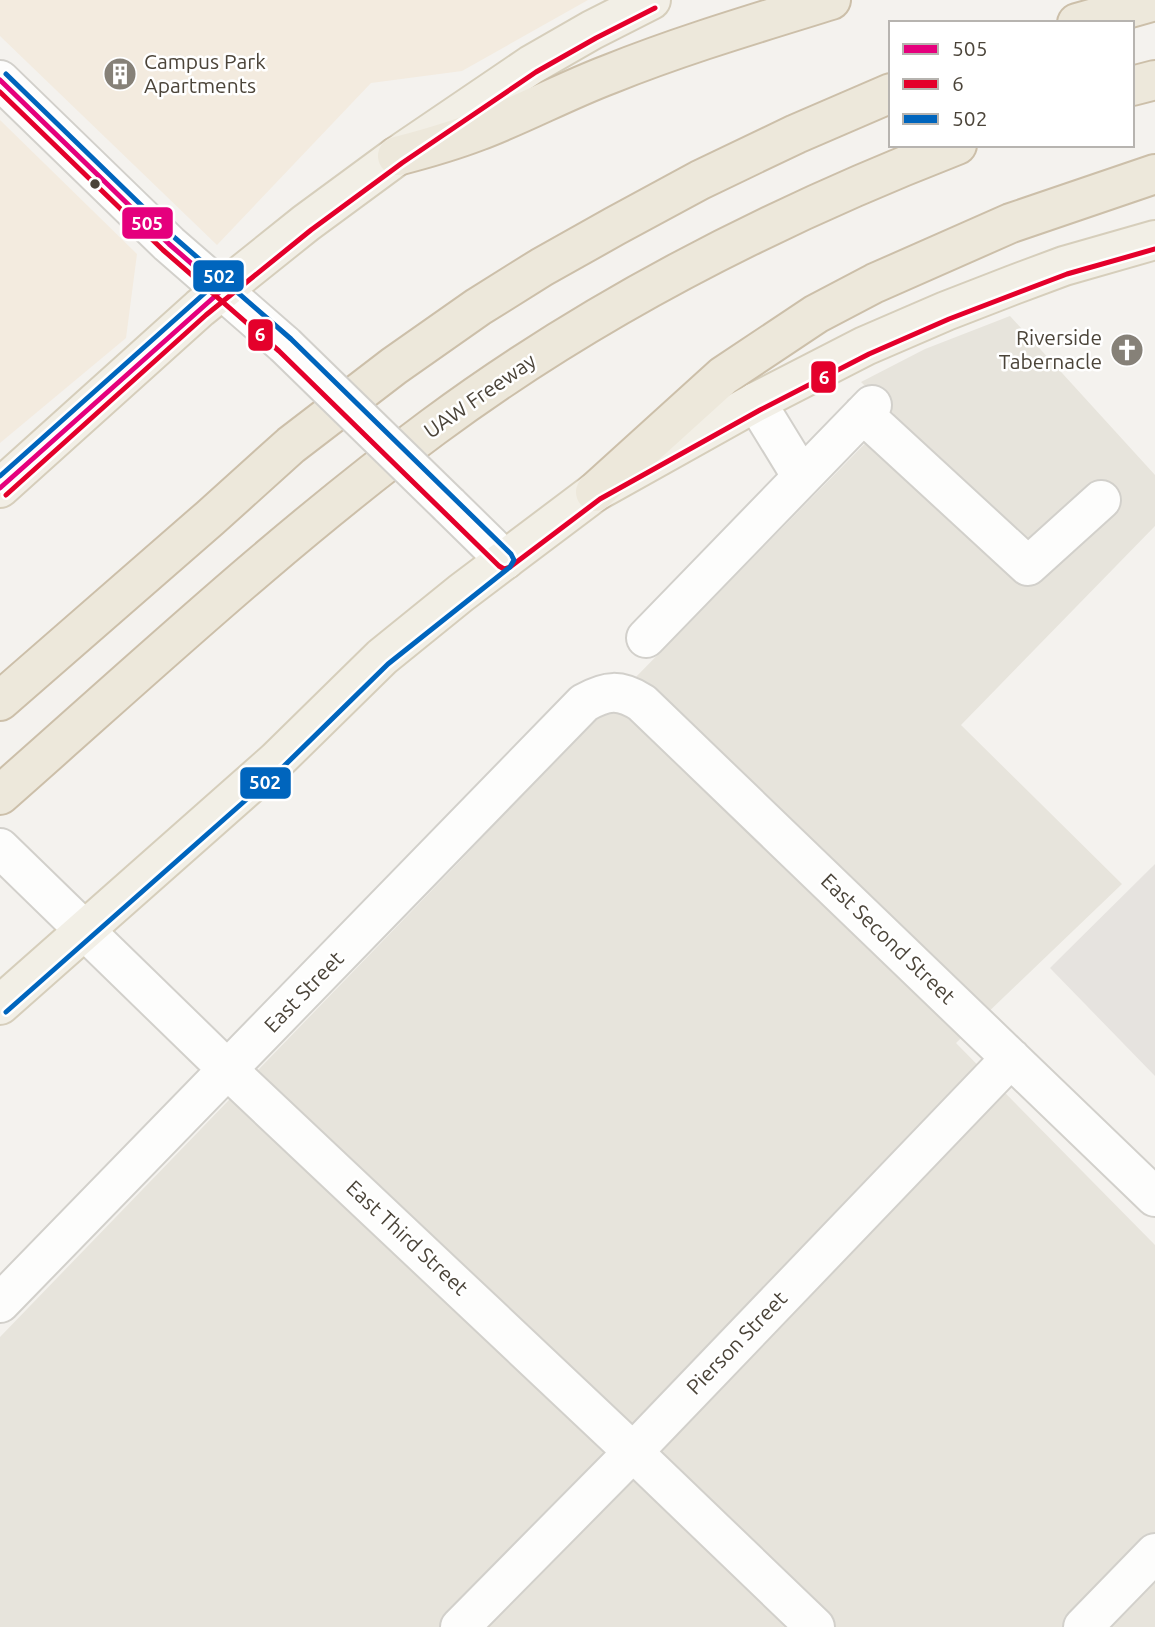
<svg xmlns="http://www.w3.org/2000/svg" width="1155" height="1627" font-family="Ubuntu,sans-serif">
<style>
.residential{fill:#e7e4dc}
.commercial{fill:#f3ebdf}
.parking{fill:#e6e3df}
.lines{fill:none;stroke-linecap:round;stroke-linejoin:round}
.minor-casing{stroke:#d2d0cb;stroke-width:42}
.major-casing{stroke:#d6cebb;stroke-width:42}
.highway-casing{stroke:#ccbfa9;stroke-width:42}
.minor{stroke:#fdfdfc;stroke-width:38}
.major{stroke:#f2efe6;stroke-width:38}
.highway{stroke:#ede8db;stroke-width:38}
.minor-bridge-casing{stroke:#d2d0cb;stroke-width:42;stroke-linecap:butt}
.minor-bridge{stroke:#fdfdfc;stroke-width:38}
.bus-1-casing{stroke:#fff;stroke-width:10}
.bus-2-casing{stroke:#fff;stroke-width:10}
.bus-3-casing{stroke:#fff;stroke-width:10}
.bus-1{stroke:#e5007d;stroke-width:5}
.bus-2{stroke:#e4002b;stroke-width:5}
.bus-3{stroke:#0065bd;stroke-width:5}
.bus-dot{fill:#4b4439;stroke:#fff;stroke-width:2.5}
.labels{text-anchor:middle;stroke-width:5;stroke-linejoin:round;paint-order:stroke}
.poi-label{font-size:21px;fill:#4b4439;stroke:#fff;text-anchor:start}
.street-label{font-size:21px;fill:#4b4439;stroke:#fff}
.line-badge{stroke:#fff;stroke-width:2.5}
.badge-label{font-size:19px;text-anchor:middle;font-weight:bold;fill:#fff}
</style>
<rect width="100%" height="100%" fill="#f4f2ee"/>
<!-- residential -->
<path class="residential" d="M1010,316L1155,475V526L961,725L1122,884L956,1043L1155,1245V1627H0V1337L461,860L578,736L894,414L861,382L925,349Z"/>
<!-- commercial -->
<path class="commercial" d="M0,0H588L462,71L371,83L217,245L0,36Z
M0,120L137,254L126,338L0,443Z"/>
<!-- parking -->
<path class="parking" d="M1155,864V1076L1050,968Z"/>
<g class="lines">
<defs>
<path id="minor" d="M0,80L169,244L285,345
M756,402L802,477
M863,414L1028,566L1101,500
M449,505L505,560
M646,638L872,405
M0,848L228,1070L633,1452L815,1627
M0,1303L584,703C607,690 620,689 642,703L1155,1197
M460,1627L633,1452L1011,1058
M1083,1627L1155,1553"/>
<path id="major" d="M0,488L200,308L306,223L397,156L531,65L592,30L651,0
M0,1005L276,761L382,657L461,593L595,492L756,402L865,346L946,311L1013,285L1064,266L1155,240"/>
<path id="highway" d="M1077,23L1155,1
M1132,86L1155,80
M397,156C424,149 452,141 478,131C523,114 565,91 610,74C682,45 757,23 831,0
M595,492L723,376L816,314L875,283L1011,223L1155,174
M0,701L210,518L291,445L394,366L478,307L542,267L615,226L700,180L796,134L891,93
M0,795C142,670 281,540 433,427C592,309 772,217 957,145"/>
</defs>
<!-- minor casing -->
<use href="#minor" class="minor-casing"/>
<!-- major casing -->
<use href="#major" class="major-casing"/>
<!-- highway casing -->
<use href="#highway" class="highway-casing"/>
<!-- minor -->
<use href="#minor" class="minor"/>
<!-- major -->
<use href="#major" class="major"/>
<!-- highway -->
<use href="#highway" class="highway"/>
<defs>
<path id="minor-bridge" d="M285,345L449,505"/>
</defs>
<!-- minor-bridge casing -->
<use href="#minor-bridge" class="minor-bridge-casing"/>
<!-- minor-bridge -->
<use href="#minor-bridge" class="minor-bridge"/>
<defs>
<path id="bus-1" d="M0,80L169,244L222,290
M0,488L222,290"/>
<path id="bus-2" d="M0,92L163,250L279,351L499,566L504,569L510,567L600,499L760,410L869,354L949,319L1067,274L1155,249
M6,495L206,315L311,230L402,163L536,72L596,38L655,8"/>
<path id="bus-3" d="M0,476L216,283
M6,1012L282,768L388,664L510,567L514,560L511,554L291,339L175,238L6,74"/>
</defs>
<!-- bus-1 casing -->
<use href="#bus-1" class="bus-1-casing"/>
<!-- bus-2 casing -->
<use href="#bus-2" class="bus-2-casing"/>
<!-- bus-3 casing -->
<use href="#bus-3" class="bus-3-casing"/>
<!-- bus-1 -->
<use href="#bus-1" class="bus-1"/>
<!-- bus-2 -->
<use href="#bus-2" class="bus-2"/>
<!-- bus-3 -->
<use href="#bus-3" class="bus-3"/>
</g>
<!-- icons -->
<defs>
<symbol id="building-disc" viewBox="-11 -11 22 22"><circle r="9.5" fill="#868178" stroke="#fff"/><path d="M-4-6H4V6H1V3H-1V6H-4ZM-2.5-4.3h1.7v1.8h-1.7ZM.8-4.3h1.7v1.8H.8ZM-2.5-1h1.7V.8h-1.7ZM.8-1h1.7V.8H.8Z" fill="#fff"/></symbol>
<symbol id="church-disc" viewBox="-11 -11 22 22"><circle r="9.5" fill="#868178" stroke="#fff"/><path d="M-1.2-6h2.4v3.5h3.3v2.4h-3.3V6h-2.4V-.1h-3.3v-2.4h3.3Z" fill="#fff"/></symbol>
</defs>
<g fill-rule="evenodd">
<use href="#building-disc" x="101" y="55" width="38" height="38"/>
<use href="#church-disc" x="1108" y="331" width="38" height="38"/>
</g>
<!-- markers -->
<circle class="bus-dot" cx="95" cy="184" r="6"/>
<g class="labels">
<!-- poi labels -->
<g class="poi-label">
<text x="144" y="69">Campus Park<tspan x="144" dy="24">Apartments</tspan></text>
<text x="1102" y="345" text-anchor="end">Riverside<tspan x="1102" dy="24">Tabernacle</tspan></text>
</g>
<!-- street labels -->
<g class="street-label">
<text transform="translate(480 396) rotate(-35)" y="7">UAW Freeway</text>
<text transform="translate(888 939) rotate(44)" y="7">East Second Street</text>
<text transform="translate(304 992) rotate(-46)" y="7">East Street</text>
<text transform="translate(407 1238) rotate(43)" y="7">East Third Street</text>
<text transform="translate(737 1343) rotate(-46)" y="7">Pierson Street</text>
</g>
</g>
<g class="line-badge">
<rect x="121" y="206" width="53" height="34" rx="7" fill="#e5007d"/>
<rect x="192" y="259" width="53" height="34" rx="7" fill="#0065bd"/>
<rect x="247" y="318" width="27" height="34" rx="7" fill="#e4002b"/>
<rect x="810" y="360" width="27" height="34" rx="7" fill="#e4002b"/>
<rect x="239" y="766" width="53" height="34" rx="7" fill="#0065bd"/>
</g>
<g class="badge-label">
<text x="147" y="230">505</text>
<text x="219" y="283">502</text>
<text x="260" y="341">6</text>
<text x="824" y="384">6</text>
<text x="265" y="789">502</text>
</g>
<!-- legend -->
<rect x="889" y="21" width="245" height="126" fill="#ffffff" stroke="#b7b4b0" stroke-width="2"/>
<rect x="903" y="44" width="35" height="10" fill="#e5007d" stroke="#b7b4b0" stroke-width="2"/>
<text x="952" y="56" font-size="21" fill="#4b4439">505</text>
<rect x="903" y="79" width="35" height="10" fill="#e4002b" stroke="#b7b4b0" stroke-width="2"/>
<text x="952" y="91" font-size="21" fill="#4b4439">6</text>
<rect x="903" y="114" width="35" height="10" fill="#0065bd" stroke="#b7b4b0" stroke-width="2"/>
<text x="952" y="126" font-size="21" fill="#4b4439">502</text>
</svg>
